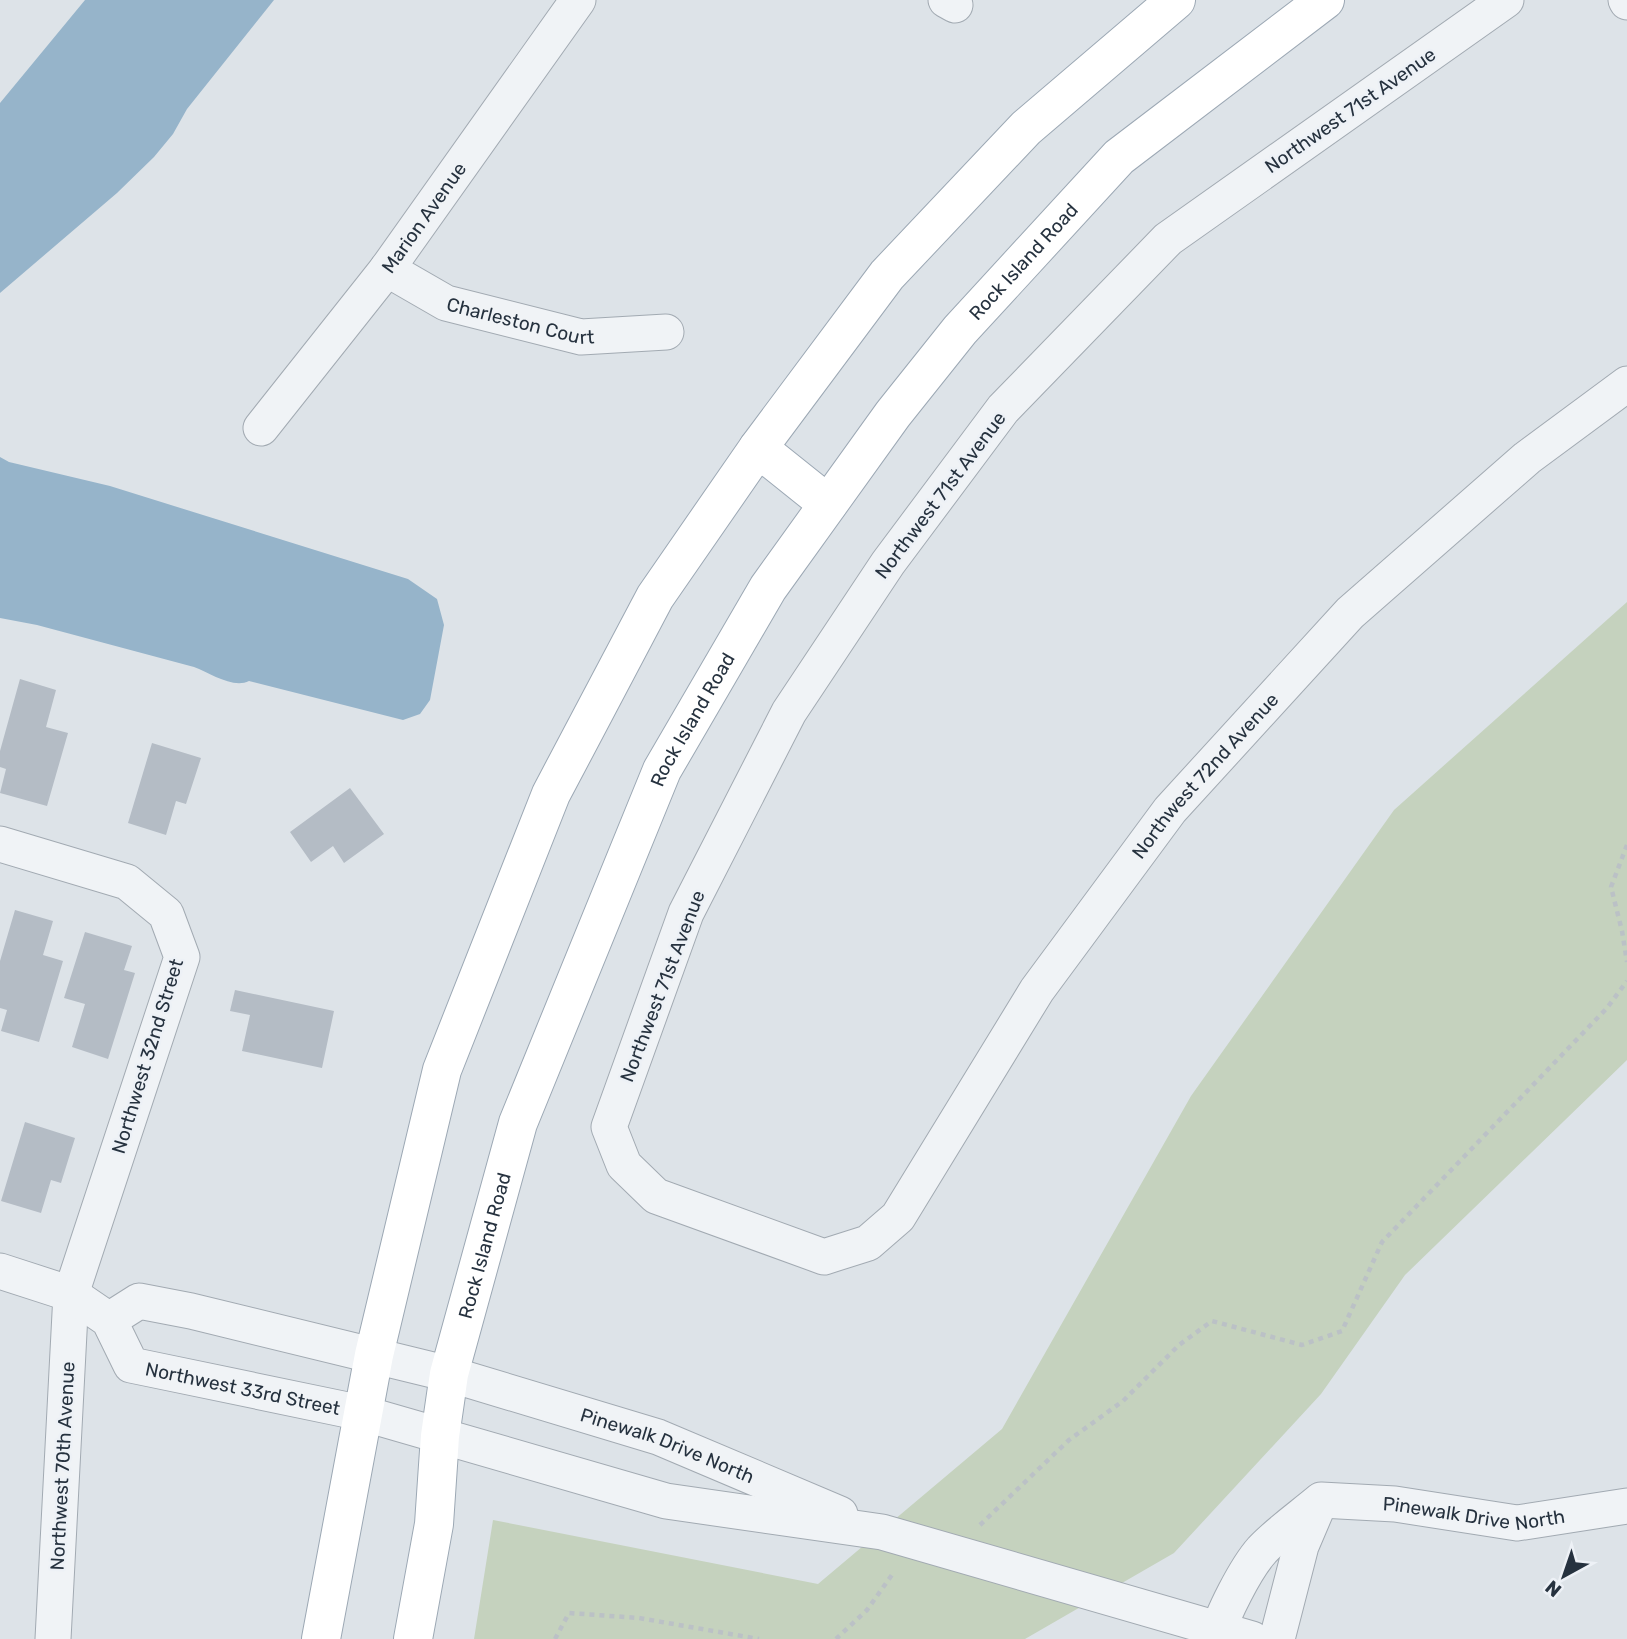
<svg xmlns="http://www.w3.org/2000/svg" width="1627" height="1639" font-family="Rubik,sans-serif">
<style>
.green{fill:#c5d2be}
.water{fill:#96b4ca}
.building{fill:#b4bcc5}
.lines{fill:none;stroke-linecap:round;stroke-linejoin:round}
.minor-casing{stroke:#a2aab2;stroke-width:37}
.major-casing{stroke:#9ca8b4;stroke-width:40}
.path{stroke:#bbc1c6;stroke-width:4.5;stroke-dasharray:5 5;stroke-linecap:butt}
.minor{stroke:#f0f3f6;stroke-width:35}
.major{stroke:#fff;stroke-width:38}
.labels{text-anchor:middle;stroke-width:5;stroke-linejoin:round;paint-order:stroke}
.street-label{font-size:19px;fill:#26323f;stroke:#edf1f6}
</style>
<rect width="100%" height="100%" fill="#dde3e8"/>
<!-- green -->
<path class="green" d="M1627,602V1060L1405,1275L1321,1394L1174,1553L1025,1639H474L493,1520L818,1584L1002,1429L1191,1096L1394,810Z"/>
<!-- water -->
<path class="water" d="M85,0H274L187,109L173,134L154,157L117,193L0,293V103Z
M0,457L9,462L110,486L408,579L437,599L444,625L430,700L420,714L403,720L249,681C233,689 210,673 194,667L37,625L0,618Z"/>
<!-- building -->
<path class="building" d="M20,679L56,690L46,727L68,733L47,806L0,793L6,769L0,767V751Z
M152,743L201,758L186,804L176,801L166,835L128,823Z
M350,788L384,834L344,863L333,846L311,862L290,832Z
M15,910L53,921L43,955L63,961L39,1042L1,1031L7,1010L0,1008V961Z
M85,932L132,946L124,970L135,973L108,1059L72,1047L85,1004L64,998Z
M235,990L334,1011L322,1068L242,1051L250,1015L230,1011Z
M25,1122L75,1138L61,1183L51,1180L41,1213L1,1201Z"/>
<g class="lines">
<defs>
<g id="minor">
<path d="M946,0L955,5"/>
<path id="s1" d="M1506,0L1168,239L1003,409L888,563L789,712L686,913L609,1127L624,1165L656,1196L824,1257L868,1243L898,1217L1037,990L1170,810L1350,613L1527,458L1627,384"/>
<path d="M1626,0L1627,2"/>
<path id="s2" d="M387,269L446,303L581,337L666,332"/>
<path id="s3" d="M261,428L387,269L578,0"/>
<path d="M0,844L127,882L166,914L182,957L71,1294L53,1639"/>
<path id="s4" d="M0,1271L71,1294L109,1320L131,1365L362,1413L666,1501L882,1532L1252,1639"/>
<path id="s5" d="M109,1320L139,1301L191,1311L449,1374L658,1437L840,1514"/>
<path id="s6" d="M1216,1639C1221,1616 1246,1568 1262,1550C1279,1532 1302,1516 1321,1500L1395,1504L1517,1523L1627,1506"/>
<path d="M1277,1639L1301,1546L1318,1506"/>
</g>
<g id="major">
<path d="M758,448L828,504"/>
<path d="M321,1639L374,1355L442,1070L551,794L655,597L758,448L887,275L1026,128L1176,0"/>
<path id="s7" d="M413,1639L434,1524L440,1436L449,1374L518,1123L662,770L768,588L893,414L960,330L1119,157L1325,0"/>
</g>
</defs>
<!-- minor casing -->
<use href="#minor" class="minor-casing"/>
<!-- major casing -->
<use href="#major" class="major-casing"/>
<!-- path -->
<path class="path" d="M1627,845L1611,887L1622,931L1627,962
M980,1525L1069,1440L1123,1401L1179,1345L1212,1321L1302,1345L1342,1331L1382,1242L1607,1008L1627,981
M555,1639L569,1613L639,1618L759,1639
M836,1639L867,1610L894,1572"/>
<!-- minor -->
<use href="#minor" class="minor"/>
<!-- major -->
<use href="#major" class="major"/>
</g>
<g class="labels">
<!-- street labels -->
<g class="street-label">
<text transform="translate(1350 110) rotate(-35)" y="7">Northwest 71st Avenue</text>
<text dy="7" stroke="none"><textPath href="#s3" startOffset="266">Marion Avenue</textPath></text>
<text dy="7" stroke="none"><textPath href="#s7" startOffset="1535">Rock Island Road</textPath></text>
<text dy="7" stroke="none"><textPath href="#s2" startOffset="145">Charleston Court</textPath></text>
<text transform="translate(940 495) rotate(-53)" y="7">Northwest 71st Avenue</text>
<text dy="7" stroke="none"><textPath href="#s7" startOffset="968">Rock Island Road</textPath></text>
<text dy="7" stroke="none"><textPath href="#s1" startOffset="2364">Northwest 72nd Avenue</textPath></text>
<text transform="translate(662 986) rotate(-69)" y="7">Northwest 71st Avenue</text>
<text transform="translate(147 1056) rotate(-73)" y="7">Northwest 32nd Street</text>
<text dy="7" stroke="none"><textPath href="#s7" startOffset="401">Rock Island Road</textPath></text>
<text dy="7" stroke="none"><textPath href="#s4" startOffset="285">Northwest 33rd Street</textPath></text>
<text dy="7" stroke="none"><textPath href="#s5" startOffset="584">Pinewalk Drive North</textPath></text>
<text transform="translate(62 1466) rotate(-87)" y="7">Northwest 70th Avenue</text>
<text dy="7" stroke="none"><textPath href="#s6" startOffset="332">Pinewalk Drive North</textPath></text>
</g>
</g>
<!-- north arrow -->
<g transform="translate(1564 1576) rotate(220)" stroke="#edf1f6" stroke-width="5" paint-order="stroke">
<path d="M0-5L12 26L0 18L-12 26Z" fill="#26323f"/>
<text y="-10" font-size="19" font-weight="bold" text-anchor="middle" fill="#26323f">N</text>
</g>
</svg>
